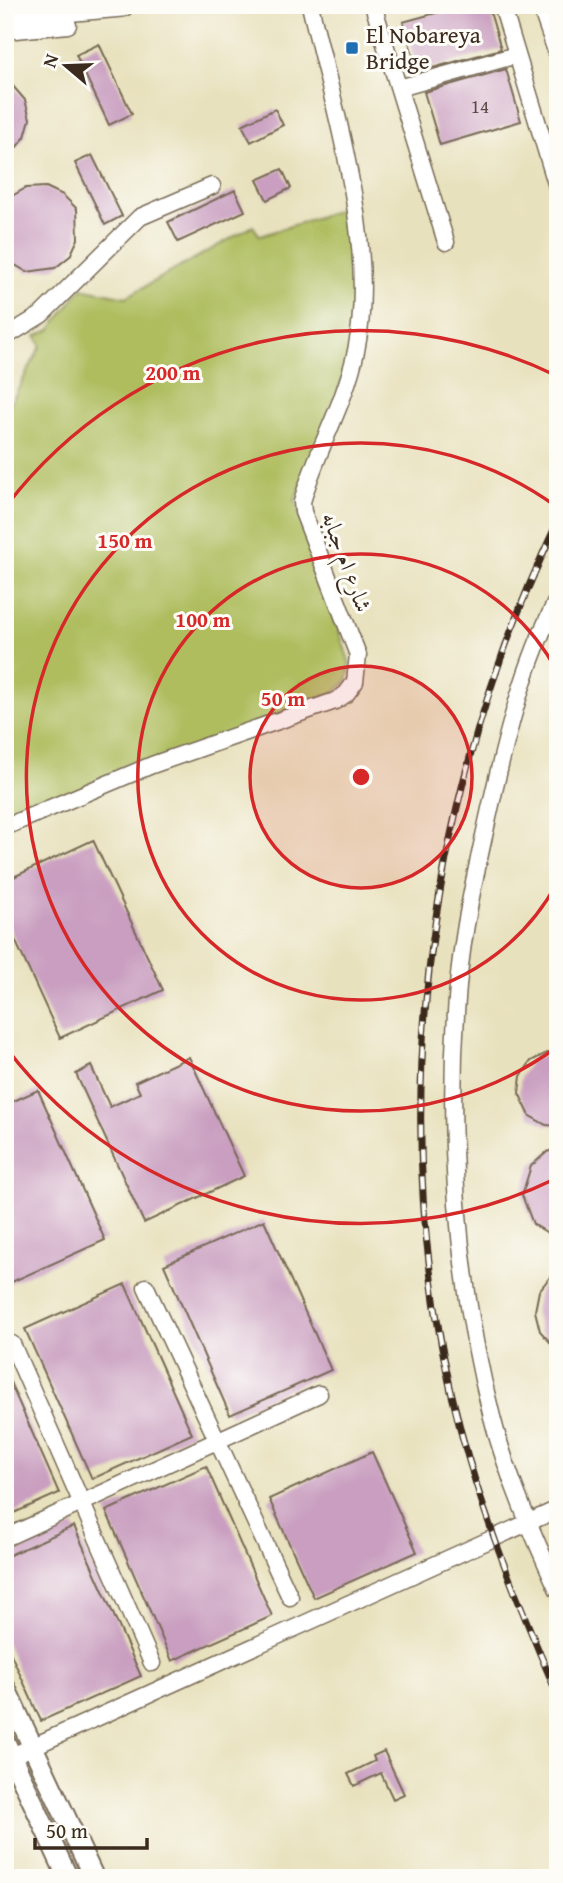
<svg xmlns="http://www.w3.org/2000/svg" width="563" height="1883" font-family="'Gentium Book Plus',Amiri,serif">
<style>
.green{fill:#afbd5f;stroke:#75743e;stroke-width:2}
.building{fill:#c99ec0}
.lines{fill:none;stroke-linecap:round;stroke-linejoin:round}
.minor-casing{stroke:#786a56;stroke-width:19}
.major-casing{stroke:#786a56;stroke-width:23}
.highway-casing{stroke:#786a56;stroke-width:26}
.minor{stroke:#fff;stroke-width:16}
.major{stroke:#fff;stroke-width:19}
.highway{stroke:#fff;stroke-width:23}
.rail-casing{stroke:#3b2a1e;stroke-width:7}
.rail{stroke:#fdfcf7;stroke-width:4.5;stroke-dasharray:13;stroke-linecap:butt}
.ring{fill:none;stroke:#d62828;stroke-width:3.5}
.poi-dot{fill:#1f6fb2;stroke:#fdfcf7;stroke-width:2.5}
.labels{text-anchor:middle;stroke-width:6;stroke-linejoin:round;paint-order:stroke}
.number-label{font-size:19px;fill:#5e4746}
.poi-label{font-size:23px;fill:#3b2a1e;stroke:#fdfcf7;text-anchor:start}
.street-label{font-size:23px;fill:#3b2a1e;stroke:#fdfcf7}
.centre{fill:#d62828;stroke:#fdfcf7;stroke-width:3.5}
.ring-label{font-size:21px;text-anchor:middle;font-weight:bold;fill:#d62828;stroke:#fdfcf7;stroke-width:6;stroke-linejoin:round;paint-order:stroke}
</style>
<rect width="100%" height="100%" fill="#fdfcf7"/>
<filter id="ink" filterUnits="userSpaceOnUse"><feTurbulence type="fractalNoise" baseFrequency=".0143" numOctaves="2"/><feDisplacementMap in="SourceGraphic" scale="14" xChannelSelector="R" yChannelSelector="G"/><feConvolveMatrix kernelMatrix="1 2 1 2 8 2 1 2 1" color-interpolation-filters="sRGB"/></filter>
<filter id="wash" filterUnits="userSpaceOnUse"><feTurbulence type="fractalNoise" baseFrequency=".00686" numOctaves="4" result="noise"/><feDisplacementMap in="SourceGraphic" scale="28" xChannelSelector="R" yChannelSelector="G"/><feGaussianBlur stdDeviation="1.57" result="paint"/><feColorMatrix in="noise" values="0 0 0 0 0 0 0 0 0 0 0 0 0 0 0 0 0 1.4 0 .05"/><feComposite in="paint" operator="in"/></filter>
<g filter="url(#wash)">
<rect width="100%" height="100%" fill="#e8e1bd"/>
<!-- green -->
<path class="green" d="M342,209C347,243 354,276 353,311C352,376 319,441 295,500L349,661C351,678 346,686 331,694L5,820V414L41,346L36,336L50,330L82,288L126,297L253,226L260,236Z"/>
<g id="blocks">
<!-- building -->
<path class="building" d="M465,5H488L501,49L418,72L403,22Z
M99,44L132,114L109,125L76,55Z
M506,69L521,121L440,145L424,92Z
M5,77L25,100L30,119L25,137L5,161Z
M275,109L283,125L251,142L242,125Z
M92,155L122,216L105,225L75,163Z
M282,169L291,188L267,200L257,180Z
M46,187L63,195L77,209L78,239L70,256L55,268L27,272L5,259V200L26,188Z
M235,190L245,211L178,242L168,222Z
M93,840L163,990L60,1038L5,918V881Z
M558,1052V1126L546,1125L530,1116L519,1093L521,1076L531,1061L547,1053Z
M189,1057L244,1176L144,1223L76,1074L91,1066L110,1107L140,1093L135,1082Z
M38,1090L105,1240L5,1285V1105Z
M558,1148V1239L533,1224L522,1195L531,1166L547,1152Z
M264,1220L331,1370L230,1415L164,1265Z
M558,1267V1351L540,1331L535,1311L539,1291Z
M125,1284L192,1434L92,1479L25,1329Z
M5,1371L59,1493L5,1517Z
M372,1452L417,1552L314,1598L269,1499Z
M206,1466L272,1616L172,1661L106,1511Z
M74,1526L141,1676L41,1721L5,1641V1557Z
M384,1751L404,1794L393,1799L381,1773L354,1786L348,1774L375,1761L373,1756Z"/>
</g>
</g>
<g filter="url(#ink)">
<use href="#blocks" fill-opacity="0" stroke="#786a56" stroke-width="2"/>
<g class="lines">
<defs>
<path id="minor" d="M373,5L446,242
M502,5L558,190
M540,5L558,57
M5,31L68,25
M399,88L517,55
M5,337L41,315L140,217L212,186
M558,598C524,663 506,737 490,809C477,867 463,927 458,986C446,1128 456,1279 492,1417C507,1476 533,1535 558,1590
M5,827L152,765L335,701L346,694L355,682L358,655L303,512L302,502C316,451 345,404 356,351C378,246 334,109 310,5
M146,1287L290,1597
M12,1344L152,1663
M5,1538L319,1394
M12,1756L558,1509"/>
<path id="major" d="M5,1687L94,1878
M5,1742L68,1878"/>
<path id="highway" d="M5,15L122,5"/>
</defs>
<!-- minor casing -->
<use href="#minor" class="minor-casing"/>
<!-- major casing -->
<use href="#major" class="major-casing"/>
<!-- highway casing -->
<use href="#highway" class="highway-casing"/>
<!-- minor -->
<use href="#minor" class="minor"/>
<!-- major -->
<use href="#major" class="major"/>
<!-- highway -->
<use href="#highway" class="highway"/>
<defs>
<path id="rail" d="M558,521C424,802 381,1129 461,1432C485,1523 521,1610 558,1696"/>
</defs>
<!-- rail casing -->
<use href="#rail" class="rail-casing"/>
<!-- rail -->
<use href="#rail" class="rail"/>
</g>
</g>
<!-- distance rings -->
<circle cx="361" cy="777" r="111" fill="#d62828" fill-opacity=".12"/>
<g class="ring">
<circle cx="361" cy="777" r="111"/>
<path d="M557 883A223 223 0 1 1 557 671"/>
<path d="M557 1047A334 334 0 1 1 557 507"/>
<path d="M557 1178A446 446 0 0 1 7 1049M7 505A446 446 0 0 1 557 376"/>
</g>
<!-- markers -->
<rect class="poi-dot" x="345" y="41" width="14" height="14" rx="3.5"/>
<g class="labels">
<!-- number labels -->
<g class="number-label">
<text x="480" y="113">14</text>
</g>
<!-- poi labels -->
<g class="poi-label">
<text x="366" y="43">El Nobareya<tspan x="366" dy="26">Bridge</tspan></text>
</g>
<!-- street labels -->
<g class="street-label">
<text transform="translate(347 562) rotate(70)" y="8">شارع ام جبابه</text>
</g>
</g>
<circle cx="361" cy="777" r="10" class="centre"/>
<g class="ring-label">
<text x="173" y="380">200 m</text>
<text x="125" y="548">150 m</text>
<text x="203" y="627">100 m</text>
<text x="283" y="706">50 m</text>
</g>
<!-- margin -->
<rect width="563" height="1883" fill="none" stroke="#fdfcf7" stroke-width="28"/>
<!-- north arrow -->
<g transform="translate(66 66) rotate(289)" stroke="#fdfcf7" stroke-width="5" paint-order="stroke">
<path d="M0-5L12 26L0 18L-12 26Z" fill="#3b2a1e"/>
<text y="-10" font-size="19" font-weight="bold" text-anchor="middle" fill="#3b2a1e">N</text>
</g>
<!-- scale -->
<path d="M35 1838v10h112v-10" fill="none" stroke="#3b2a1e" stroke-width="3.5"/>
<text x="46" y="1838" font-size="21" fill="#3b2a1e" stroke="#fdfcf7" stroke-width="5" paint-order="stroke">50 m</text>
</svg>
